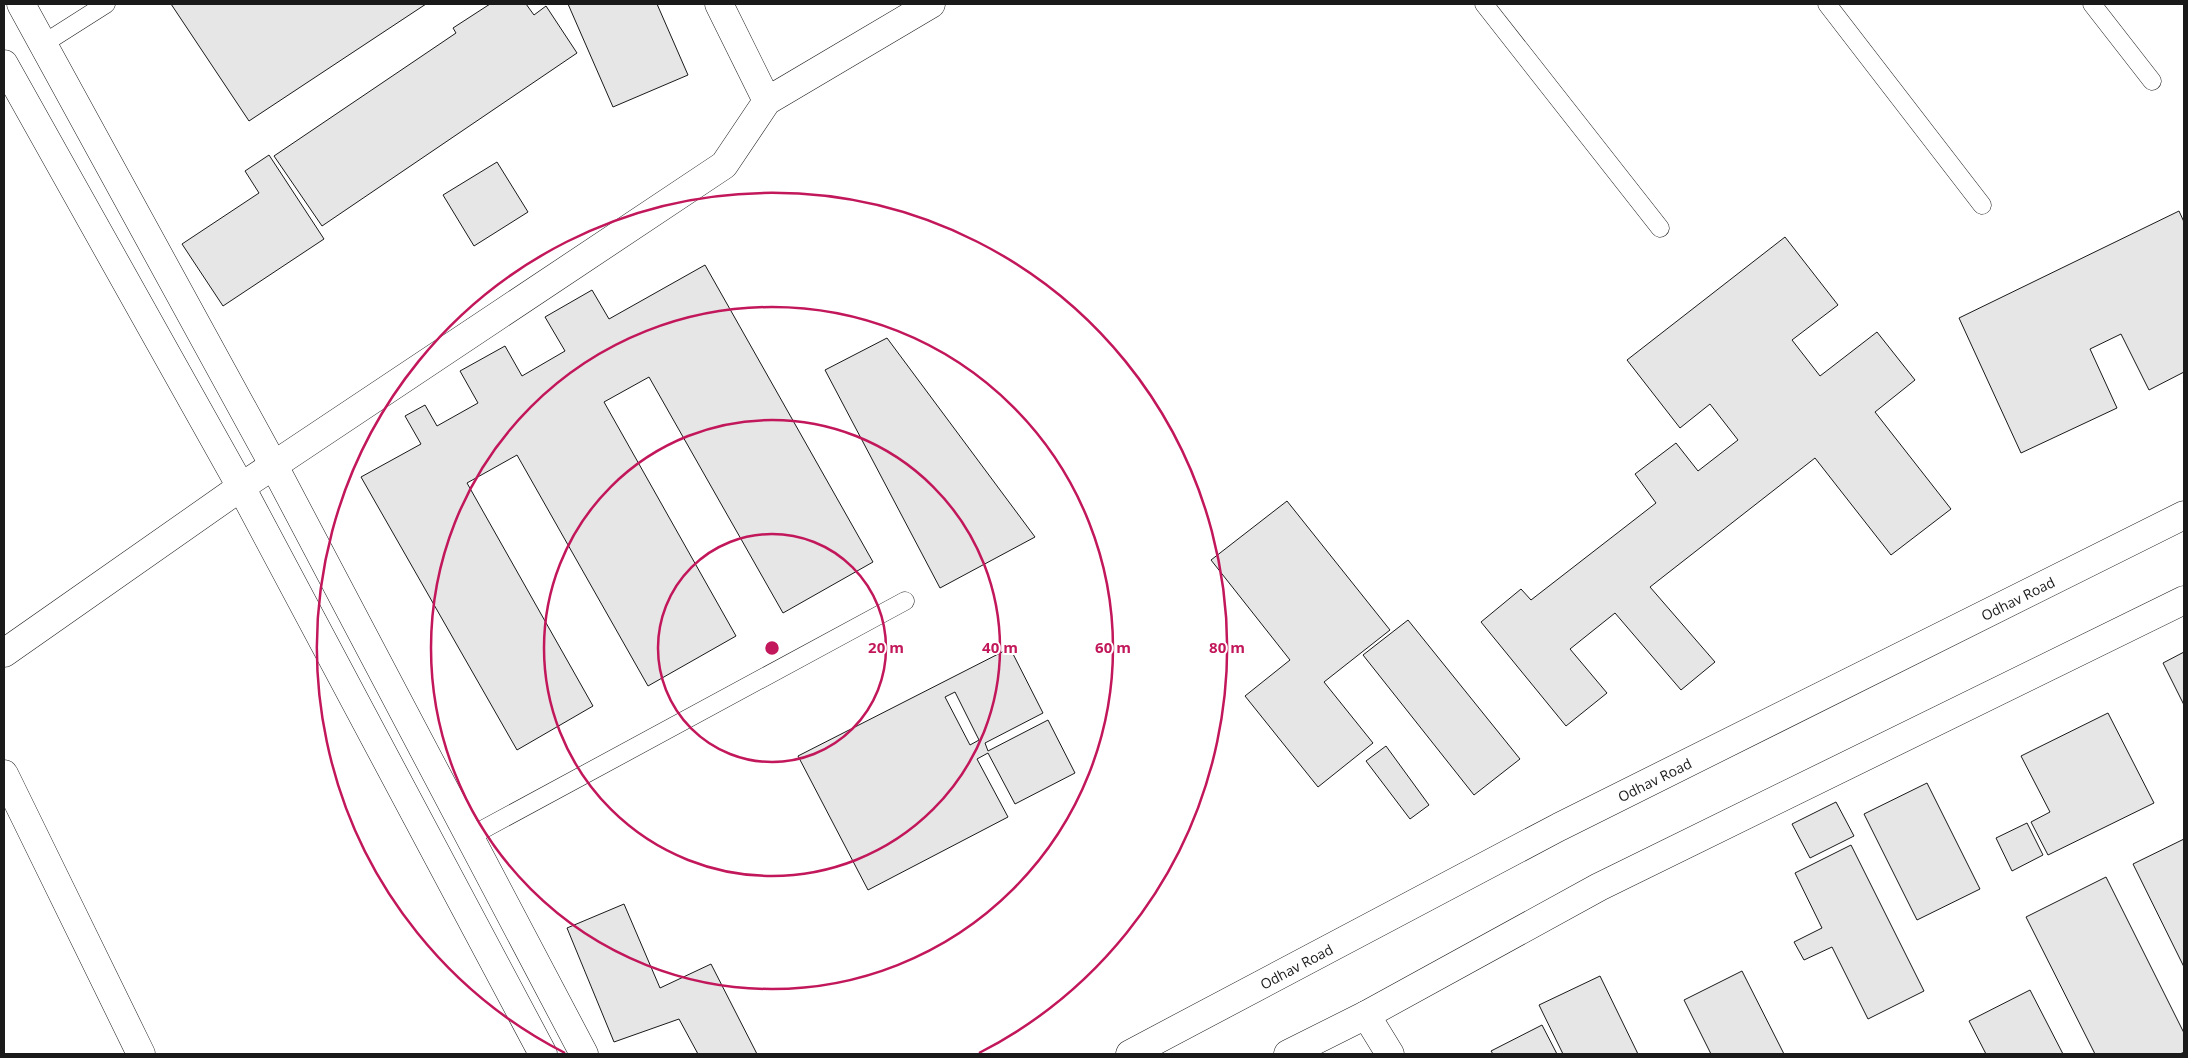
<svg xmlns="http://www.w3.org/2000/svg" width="2188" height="1058" font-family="'Open Sans',sans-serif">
	<rect width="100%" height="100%" fill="#fff"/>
	<path fill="#e6e6e6" stroke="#1a1a1a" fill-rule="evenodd" d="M171,4H426L249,121Z
		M490,4H526L534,15L546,6L577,53L322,226L274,156L456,33L453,28Z
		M568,4H657L688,75L613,107Z
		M269,155L324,239L223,306L182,244L259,193L245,171Z
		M497,162L528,212L474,246L443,195Z
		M2179,211L2184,222V372L2149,390L2121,334L2090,349L2117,408L2021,453L1959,318Z
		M1785,237L1838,305L1792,340L1820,376L1877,332L1915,380L1875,412L1951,509L1891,555L1815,458L1650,587L1715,662L1681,690L1615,613L1570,649L1607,693L1566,726L1481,622L1521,589L1531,600L1656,503L1635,474L1676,443L1698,471L1738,440L1710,404L1680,428L1627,360Z
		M705,265L873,562L783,613L649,377L604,402L736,636L648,686L517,455L467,483L593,706L517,750L361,477L421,444L405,416L425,405L437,426L478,403L460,371L505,346L522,376L565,351L545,317L592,290L609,319Z
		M887,338L1035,537L940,588L825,370Z
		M1287,501L1390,630L1324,682L1373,743L1318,787L1245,696L1290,660L1211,560Z
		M1408,620L1520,759L1474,795L1363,655Z
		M1010,648L1043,713L985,743L988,751L1048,720L1075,773L1015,804L988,753L977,759L1008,817L868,890L798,756ZM955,692L979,740L970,745L945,697Z
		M2184,652V705L2163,663Z
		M2108,713L2154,803L2048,855L2031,822L2050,812L2021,756Z
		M1386,746L1429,805L1410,819L1366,761Z
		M1927,783L1980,889L1917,920L1864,814Z
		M1836,802L1854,836L1810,858L1792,824Z
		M2027,823L2043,855L2012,871L1996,838Z
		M2184,839V967L2133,864Z
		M1851,845L1924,991L1868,1019L1832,947L1804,960L1794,942L1822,928L1795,873Z
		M2106,877L2184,1033V1052L2180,1054H2095L2026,917Z
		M624,904L660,988L711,964L757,1054H698L679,1019L614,1042L567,928Z
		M1742,971L1784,1054H1711L1684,1000Z
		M1600,976L1638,1054H1563L1539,1005Z
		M2030,990L2063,1054H1986L1969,1021Z
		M1542,1025L1557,1054H1493L1491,1051Z"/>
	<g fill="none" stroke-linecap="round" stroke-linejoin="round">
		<defs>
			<path id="lane" d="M1484,4L1660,228
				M1827,4L1982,205
				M2092,4L2152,81
				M43,44L106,4
				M469,837L905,601"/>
			<path id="street" d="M719,4L767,101
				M4,653L241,487L724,165L767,101L931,4
				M4,774L141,1054
				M1366,1015L1390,1054"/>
			<path id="secondary" d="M21,4L274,466L584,1054
				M4,64L241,487L543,1054"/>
			<g id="primary">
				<path id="s1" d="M1130,1054L1559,827L2184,515"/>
				<path d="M1288,1054L1366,1015L1599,887L2184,600"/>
			</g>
		</defs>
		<use href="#lane" stroke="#1a1a1a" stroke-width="19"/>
		<use href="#street" stroke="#1a1a1a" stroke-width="29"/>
		<use href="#secondary" stroke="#1a1a1a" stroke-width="29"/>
		<use href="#primary" stroke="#1a1a1a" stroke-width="29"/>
		<use href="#lane" stroke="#fff" stroke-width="18"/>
		<use href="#street" stroke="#fff" stroke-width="28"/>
		<use href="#secondary" stroke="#fff" stroke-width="28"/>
		<use href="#primary" stroke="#fff" stroke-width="28"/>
	</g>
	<g fill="none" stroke="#c2185b" stroke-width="2.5">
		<circle cx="772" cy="648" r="114"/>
		<circle cx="772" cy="648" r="228"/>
		<circle cx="772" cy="648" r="341"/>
		<path d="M565 1053A455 455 0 1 1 979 1053"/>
	</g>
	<g text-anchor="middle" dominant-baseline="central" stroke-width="4" stroke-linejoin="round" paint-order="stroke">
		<g font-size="14" fill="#1a1a1a" stroke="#fff">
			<text stroke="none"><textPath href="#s1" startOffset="998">Odhav Road</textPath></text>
			<text stroke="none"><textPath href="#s1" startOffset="592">Odhav Road</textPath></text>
			<text stroke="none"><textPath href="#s1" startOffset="188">Odhav Road</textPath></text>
		</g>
	</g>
	<circle cx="772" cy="648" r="8" fill="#c2185b" stroke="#fff" stroke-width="2.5"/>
	<g font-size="15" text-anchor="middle" font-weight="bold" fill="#c2185b" stroke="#fff" stroke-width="4" stroke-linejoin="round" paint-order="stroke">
		<text x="886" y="653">20 m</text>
		<text x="1000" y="653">40 m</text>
		<text x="1113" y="653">60 m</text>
		<text x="1227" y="653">80 m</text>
	</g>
	<rect width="2188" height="1058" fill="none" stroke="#1a1a1a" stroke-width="10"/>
</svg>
